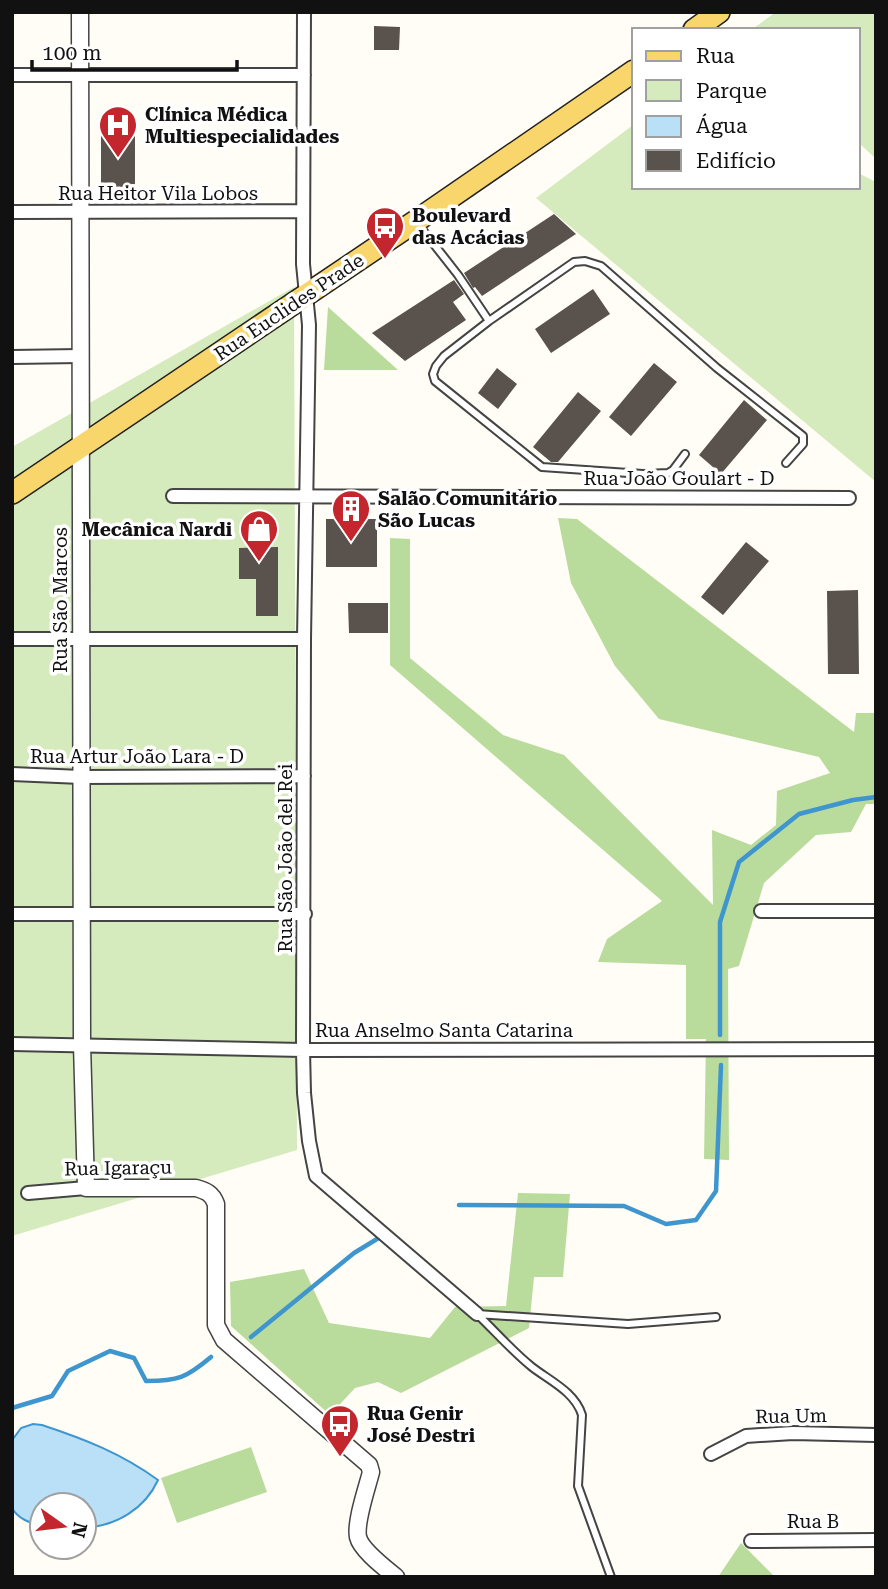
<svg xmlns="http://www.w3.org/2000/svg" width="888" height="1589" font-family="'Roboto Serif',serif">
	<rect width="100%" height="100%" fill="#fffdf5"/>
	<path fill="#d5ebbd" d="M776,12H876V159L858,142V30H751Z
		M633,125L634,187H858V173L876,182V482L536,198Z
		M294,287L297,1150L12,1236V447Z"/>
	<path fill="#b9dc9c" d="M328,307L398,370H324Z
		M558,518L577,519L854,732L856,713H876V804H866L851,832L816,835L764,883L739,966L728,969L729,1160L704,1159L706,1039H686V965L598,962L607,939L662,901L390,665V538L410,539V658L503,735L564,755L713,905L712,830L751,845L776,825L777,791L830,773L819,757L659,719L615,666L571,583Z
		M518,1193L570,1194L563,1277H534L529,1328L401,1393L378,1382L355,1388L330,1415L231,1326L230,1282L304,1269L329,1323L430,1338L455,1307L506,1306Z
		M251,1447L267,1492L177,1523L161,1478Z
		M741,1543L775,1577H718Z"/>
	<path fill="#b9e0f7" stroke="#3f96cf" stroke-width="2" d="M33,1424L42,1425C84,1439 121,1453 158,1480C145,1509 116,1526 84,1528V1505H42V1526C30,1523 18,1519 12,1508L13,1439L21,1428Z"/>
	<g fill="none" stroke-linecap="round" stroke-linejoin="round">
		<path stroke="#3f96cf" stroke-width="4.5" d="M720,1035V922L739,862L799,814L853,800L876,797
			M459,1205L624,1206L666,1224L696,1220L716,1191L721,1065
			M251,1337L354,1253L377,1239
			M12,1408L52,1396L68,1371L110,1351L134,1358L146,1381C178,1381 186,1378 211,1357"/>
	</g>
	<path fill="#5a524d" d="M374,26L400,27L399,50H374Z
		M101,125H135V193H101Z
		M554,214L576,234L482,296L475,287L473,288L464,273Z
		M454,280L464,294L453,302L466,320L405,361L372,333Z
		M593,289L610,314L551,353L535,329Z
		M654,363L677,382L631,436L609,417Z
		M497,368L517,384L498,409L478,393Z
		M578,392L601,411L558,462H551L533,447Z
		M744,400L767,420L721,474L699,455Z
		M326,519H377V567H326Z
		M746,542L769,561L723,615L701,597Z
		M278,547V616H256V579H239V548Z
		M858,590L859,674H828L827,591Z
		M348,603H388V633H349Z"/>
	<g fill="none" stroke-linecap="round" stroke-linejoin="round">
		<defs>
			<path id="service" d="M418,224L458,275L489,321
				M685,454L673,470L668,473L643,474L542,467L435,381L433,374L436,366L444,356L489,321L574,262L585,261L601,266L717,368L803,436V444L786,463
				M477,1314C495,1331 512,1351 532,1367C550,1381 575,1392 582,1415L578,1486L611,1577
				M477,1314L628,1324L716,1317"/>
			<path id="minor" d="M304,12L303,264L309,325L304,639L303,1050L304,1093L309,1141L316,1176L477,1314
				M12,75H304
				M12,212L303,211
				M12,357L80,356
				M173,496L849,498
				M12,639H304
				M12,774L81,777L304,776
				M761,911H876
				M12,914H305
				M12,1044L303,1050L876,1049
				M28,1193L86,1188
				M711,1454L746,1436L793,1433L876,1435
				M751,1541L876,1540"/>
			<path id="tertiary" d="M80,12L82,1044L86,1188H196C206,1191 212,1193 216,1204V1325L224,1340L369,1465L371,1472C367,1488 355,1522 358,1537C361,1550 385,1568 396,1577"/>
			<path id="primary" d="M694,30L719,12
				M12,493L416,221L634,71"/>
		</defs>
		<use href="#service" stroke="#444" stroke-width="10"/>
		<use href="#minor" stroke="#444" stroke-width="16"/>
		<use href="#tertiary" stroke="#444" stroke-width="19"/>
		<use href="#primary" stroke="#222" stroke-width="24"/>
		<use href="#service" stroke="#fff" stroke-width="6"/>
		<use href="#minor" stroke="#fff" stroke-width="12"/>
		<use href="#tertiary" stroke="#fff" stroke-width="16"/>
		<use href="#primary" stroke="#f9d66b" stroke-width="21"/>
	</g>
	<defs>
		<symbol id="hospital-pin" viewBox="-11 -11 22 30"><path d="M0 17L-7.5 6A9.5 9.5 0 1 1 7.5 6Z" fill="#c4262e" stroke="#fff"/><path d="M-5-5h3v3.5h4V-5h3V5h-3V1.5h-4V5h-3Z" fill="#fff"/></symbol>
		<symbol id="bus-pin" viewBox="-11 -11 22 30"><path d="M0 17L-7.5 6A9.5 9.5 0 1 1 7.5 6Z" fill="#c4262e" stroke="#fff"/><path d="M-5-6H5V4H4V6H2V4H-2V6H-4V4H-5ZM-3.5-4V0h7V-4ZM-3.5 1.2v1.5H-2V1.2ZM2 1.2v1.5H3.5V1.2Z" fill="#fff"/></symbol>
		<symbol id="building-pin" viewBox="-11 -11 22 30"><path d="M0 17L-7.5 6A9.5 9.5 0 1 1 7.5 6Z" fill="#c4262e" stroke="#fff"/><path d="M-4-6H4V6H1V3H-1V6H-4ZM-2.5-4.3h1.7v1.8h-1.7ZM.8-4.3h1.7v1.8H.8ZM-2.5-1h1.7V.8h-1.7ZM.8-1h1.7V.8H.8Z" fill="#fff"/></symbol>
		<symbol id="shop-pin" viewBox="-11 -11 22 30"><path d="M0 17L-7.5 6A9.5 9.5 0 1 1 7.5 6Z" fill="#c4262e" stroke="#fff"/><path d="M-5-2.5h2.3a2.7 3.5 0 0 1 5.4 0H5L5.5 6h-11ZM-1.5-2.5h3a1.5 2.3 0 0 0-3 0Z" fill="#fff"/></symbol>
	</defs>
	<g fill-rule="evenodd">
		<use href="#hospital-pin" x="96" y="103" width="44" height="60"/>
		<use href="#bus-pin" x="363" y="204" width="44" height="60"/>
		<use href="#building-pin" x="329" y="487" width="44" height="60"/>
		<use href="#shop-pin" x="237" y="507" width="44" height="60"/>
		<use href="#bus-pin" x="318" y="1402" width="44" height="60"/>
	</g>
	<g text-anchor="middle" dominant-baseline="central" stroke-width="7" stroke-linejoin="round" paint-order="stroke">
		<g font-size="19" font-weight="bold" fill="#111" stroke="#fff" text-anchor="start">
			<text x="145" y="114">Clínica Médica<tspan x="145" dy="22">Multiespecialidades</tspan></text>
			<text x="412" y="215">Boulevard<tspan x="412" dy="22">das Acácias</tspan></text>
			<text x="378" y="498">Salão Comunitário<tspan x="378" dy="22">São Lucas</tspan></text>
			<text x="232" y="529" text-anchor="end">Mecânica Nardi</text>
			<text x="367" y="1413">Rua Genir<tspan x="367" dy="22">José Destri</tspan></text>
		</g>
		<g font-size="19" fill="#111" stroke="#fff">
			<text x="158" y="193">Rua Heitor Vila Lobos</text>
			<text transform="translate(289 307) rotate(-34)">Rua Euclides Prade</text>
			<text x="679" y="478">Rua João Goulart - D</text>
			<text transform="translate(60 600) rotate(-90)">Rua São Marcos</text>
			<text x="137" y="756">Rua Artur João Lara - D</text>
			<text transform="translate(285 858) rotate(-90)">Rua São João del Rei</text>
			<text x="444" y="1030">Rua Anselmo Santa Catarina</text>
			<text transform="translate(118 1168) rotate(-1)">Rua Igaraçu</text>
			<text transform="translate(791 1416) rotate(-1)">Rua Um</text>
			<text x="813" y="1521">Rua B</text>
		</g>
	</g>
	<rect width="888" height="1589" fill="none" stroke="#111111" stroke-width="28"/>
	<rect x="632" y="28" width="228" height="161" fill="#ffffff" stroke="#a0a0a0" stroke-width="2"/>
	<rect x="646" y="51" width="35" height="10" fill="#f9d66b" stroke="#a0a0a0" stroke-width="2"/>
	<text x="696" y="63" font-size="21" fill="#111111">Rua</text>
	<rect x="646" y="80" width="35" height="21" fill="#d5ebbd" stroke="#a0a0a0" stroke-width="2"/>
	<text x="696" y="98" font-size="21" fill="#111111">Parque</text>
	<rect x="646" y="116" width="35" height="21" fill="#b9e0f7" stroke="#a0a0a0" stroke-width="2"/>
	<text x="696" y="133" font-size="21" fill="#111111">Água</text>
	<rect x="646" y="150" width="35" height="21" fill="#5a524d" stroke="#a0a0a0" stroke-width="2"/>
	<text x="696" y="168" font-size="21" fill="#111111">Edifício</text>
	<g transform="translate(63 1526) rotate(104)"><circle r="33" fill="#ffffff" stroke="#a0a0a0" stroke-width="2"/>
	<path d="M0-5L12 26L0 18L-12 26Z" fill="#c4262e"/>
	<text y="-10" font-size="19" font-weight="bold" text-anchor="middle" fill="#111111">N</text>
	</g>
	<path d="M32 60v10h205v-10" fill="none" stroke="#111111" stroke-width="3.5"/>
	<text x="42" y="60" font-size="21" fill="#111111" stroke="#ffffff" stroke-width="5" paint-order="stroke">100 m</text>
</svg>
